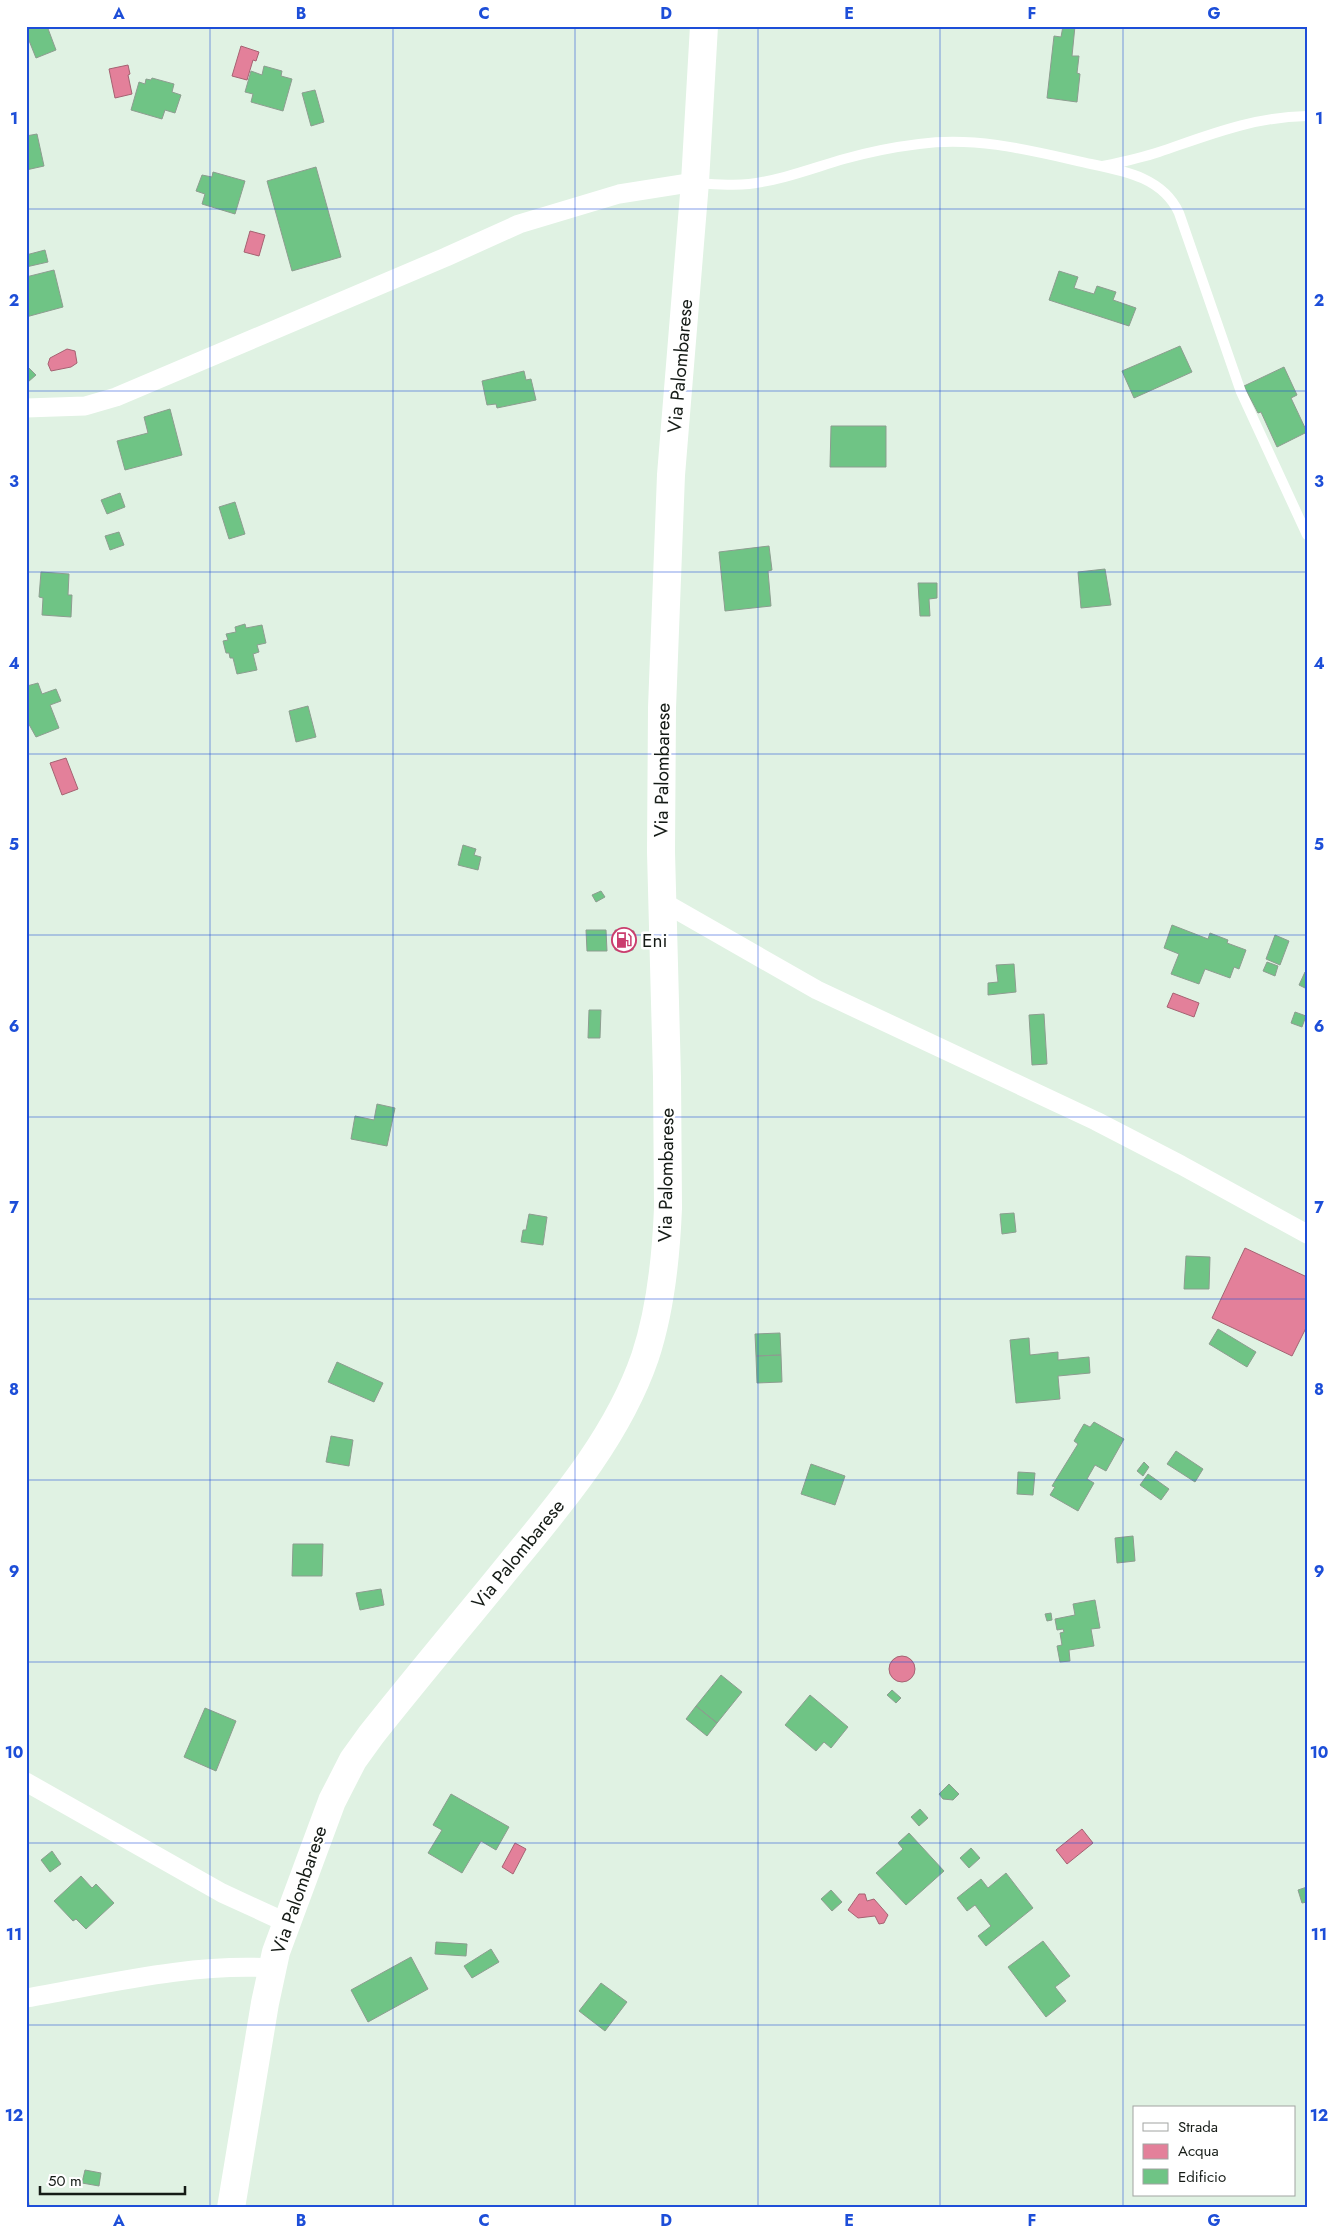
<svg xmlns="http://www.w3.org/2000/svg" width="1333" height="2234" font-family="Jost,sans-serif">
	<rect width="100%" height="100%" fill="#e0f2e3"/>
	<path fill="#e3809a" stroke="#a56272" d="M241,46L259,52L256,61L253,60L247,80L232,76Z
		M128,65L130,74L128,75L132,94L115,98L109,69Z
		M250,231L265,235L259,256L244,252Z
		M67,349L75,351L77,363L71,367L51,371L48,364L50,358Z
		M66,758L78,789L62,795L50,763Z
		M1173,993L1199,1003L1194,1017L1167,1007Z
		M1245,1248L1307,1277V1326L1292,1356L1212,1318Z
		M889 1669a13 13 0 1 1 26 0a13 13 0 1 1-26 0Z
		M1082,1829L1093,1843L1067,1864L1056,1850Z
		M515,1843L526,1849L513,1874L502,1867Z
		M859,1894H865L867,1901L874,1899L888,1915L884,1923L879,1924L875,1916L858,1918L848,1910Z"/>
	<path fill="#6fc485" stroke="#8d9d90" d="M26,26H47L56,50L36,58L26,33Z
		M1063,26H1075L1072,56H1079L1077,73L1080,74L1077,102L1047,98L1054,36L1061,37Z
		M264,66L282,71L281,76L292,79L283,111L251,102L253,94L245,92L251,71L262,75Z
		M152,78L174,84L172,92L181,95L175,113L165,110L162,119L131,110L139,82L145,84L146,79L151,80Z
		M315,90L324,122L311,126L302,93Z
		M37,134L44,166L26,170V136Z
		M316,167L341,257L292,271L267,181Z
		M213,172L245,181L235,214L202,204L205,194L196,191L202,175L212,177Z
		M45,250L48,262L26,267V255Z
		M54,270L63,307L26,317V277Z
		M1059,271L1078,277L1074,288L1094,294L1097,286L1116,292L1113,300L1136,308L1129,326L1049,300Z
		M1180,346L1192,372L1134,398L1122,371Z
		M27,366L36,375L28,382L26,380Z
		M1284,367L1297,395L1291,398L1307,432L1277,447L1261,412L1258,413L1244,386Z
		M524,371L526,380L531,379L536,400L497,408L496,404L487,405L482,381Z
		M170,409L182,455L125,470L117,441L148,433L144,417Z
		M831,426H886V467H830Z
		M120,493L125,507L107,514L101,500Z
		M235,502L245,534L229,539L219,507Z
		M119,532L124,545L110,550L105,536Z
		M769,546L772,570L768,571L771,606L725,611L719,552Z
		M1105,569L1111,605L1081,608L1078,572Z
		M41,572L69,574L68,595H72L71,617L42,615L43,598L39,597Z
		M918,583H937V598L929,599L930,616H920Z
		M245,624L246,628L262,625L266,643L257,645L259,652L253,654L257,670L237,674L233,658H230L229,653H226L223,641L228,640L226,634L236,632L235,627Z
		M38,683L42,694L56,689L61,701L50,705L59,728L36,737L26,719V690H28L27,686Z
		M308,706L316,737L296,742L289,711Z
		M463,845L476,849L474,855L481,857L478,870L458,865Z
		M601,891L605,897L596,902L592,895Z
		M1172,925L1208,939L1210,933L1228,940L1227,943L1246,950L1239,969L1234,967L1230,978L1205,969L1199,984L1171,974L1179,954L1164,948Z
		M586,930H606L607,951H587Z
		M615,930L634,931L633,950H615Z
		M1275,935L1289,941L1280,965L1266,959Z
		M1267,962L1278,966L1275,976L1263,971Z
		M1014,964L1016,992L988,995V983L998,982L996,965Z
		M1305,972L1307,973V989L1299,985Z
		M589,1010H601L600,1038H588Z
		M1295,1012L1306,1016L1302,1027L1291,1023Z
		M1044,1014L1047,1064L1032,1065L1029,1015Z
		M377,1104L395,1108L387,1146L351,1139L355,1116L374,1120Z
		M1014,1213L1016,1232L1002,1234L1000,1214Z
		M529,1214L547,1217L543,1245L521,1242L523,1230H526Z
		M1186,1256L1210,1257L1209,1289H1184Z
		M1218,1329L1256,1352L1247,1367L1209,1344Z
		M780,1333L781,1355L756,1356L755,1334Z
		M1029,1338L1030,1355L1058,1352V1360L1089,1357L1090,1373L1058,1376L1060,1399L1016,1403L1010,1340Z
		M781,1355L782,1382L757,1383L756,1356Z
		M337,1362L383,1383L374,1402L328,1382Z
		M1094,1422L1124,1439L1106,1471L1095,1465L1087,1479L1094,1483L1078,1511L1050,1495L1055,1487L1052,1486L1078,1444L1074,1441L1084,1424L1090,1427Z
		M331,1436L353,1440L349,1466L326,1462Z
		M1176,1451L1203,1469L1195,1482L1167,1464Z
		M1144,1462L1149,1467L1143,1476L1137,1471Z
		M811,1464L845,1476L835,1505L801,1494Z
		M1018,1472L1035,1473L1033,1495L1017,1494Z
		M1148,1474L1169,1489L1161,1500L1140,1485Z
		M1133,1536L1135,1561L1117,1563L1115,1538Z
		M293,1544H323L322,1576H292Z
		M381,1589L384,1605L360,1610L356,1593Z
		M1095,1600L1100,1628L1091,1629L1094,1646L1069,1650L1070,1661L1060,1662L1057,1646L1062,1645L1060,1633L1064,1632L1063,1629L1057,1630L1055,1619L1075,1615L1073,1604Z
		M1051,1613L1052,1620L1047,1621L1045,1614Z
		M721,1675L742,1692L717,1723L696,1706Z
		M892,1690L901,1698L896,1703L887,1695Z
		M810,1695L848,1727L831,1748L824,1742L816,1751L785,1725Z
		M696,1706L717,1723L707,1736L686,1719Z
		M205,1708L236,1721L216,1771L184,1757Z
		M949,1784L959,1794L953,1800L943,1799L939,1794Z
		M451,1794L509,1827L496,1850L481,1841L462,1873L428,1853L442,1830L433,1825Z
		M920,1809L928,1818L919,1826L911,1817Z
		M909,1833L944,1871L906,1905L876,1873L903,1849L898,1843Z
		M971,1848L980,1858L969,1868L960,1858Z
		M52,1851L61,1864L50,1872L41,1860Z
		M1006,1873L1033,1908L986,1946L978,1936L991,1926L975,1905L967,1911L957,1898L981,1879L988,1888Z
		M81,1876L92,1888L96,1884L114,1903L86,1929L76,1919L73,1921L54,1901Z
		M1307,1887V1902L1302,1903L1298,1890Z
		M831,1890L842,1902L832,1911L821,1899Z
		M1043,1941L1070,1976L1055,1987L1066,2001L1046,2017L1008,1967Z
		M436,1942L467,1944L466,1956L435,1954Z
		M491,1949L499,1962L472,1978L464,1966Z
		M411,1957L428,1989L368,2022L351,1990Z
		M601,1983L627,2002L605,2031L579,2011Z
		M85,2170L101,2173L99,2186L82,2183Z
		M26,2186L29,2205H26Z"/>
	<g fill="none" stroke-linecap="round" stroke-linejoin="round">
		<path stroke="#fff" stroke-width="10" d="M1103,166C1122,162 1141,158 1159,152C1209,135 1252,117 1307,116
			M696,183C714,184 731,186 749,184C782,180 813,168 844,159C869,152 894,147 919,144C978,136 1033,151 1091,164C1125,171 1163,178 1179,213L1241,392L1307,535"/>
		<path stroke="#fff" stroke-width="19" d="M26,408L85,406L116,397L446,257L519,224L619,194L695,182
			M663,902L817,990L1096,1121L1181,1165L1307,1234
			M26,1782L222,1893L285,1922
			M26,1998C107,1984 190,1963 272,1968"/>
		<path stroke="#fff" stroke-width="28" d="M231,2208L265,2003L276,1952L332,1801L353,1760L371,1735C417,1677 465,1620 512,1562C564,1499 618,1435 645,1357C661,1309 666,1258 668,1208L667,1077L661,852L662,708L671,475L695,182L704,26"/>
	</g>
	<path fill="none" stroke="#1d4ed8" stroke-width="1" stroke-opacity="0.55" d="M210,26V2208M393,26V2208M575,26V2208M758,26V2208M940,26V2208M1123,26V2208M26,209H1307M26,391H1307M26,572H1307M26,754H1307M26,935H1307M26,1117H1307M26,1299H1307M26,1480H1307M26,1662H1307M26,1843H1307M26,2025H1307"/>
	<defs>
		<symbol id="fuel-ring" viewBox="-11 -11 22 22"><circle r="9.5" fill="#fff" stroke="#ca3d6e" stroke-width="1.5"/><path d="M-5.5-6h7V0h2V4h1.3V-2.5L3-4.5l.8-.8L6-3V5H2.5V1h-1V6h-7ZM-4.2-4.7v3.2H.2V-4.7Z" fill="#ca3d6e"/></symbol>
	</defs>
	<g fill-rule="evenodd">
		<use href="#fuel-ring" x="610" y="926" width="28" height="28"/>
	</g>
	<g text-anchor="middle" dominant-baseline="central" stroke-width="5" stroke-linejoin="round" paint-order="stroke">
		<g font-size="19" fill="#151b16" stroke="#fff">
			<text transform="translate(680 366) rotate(-85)">Via Palombarese</text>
			<text transform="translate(662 770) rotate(-89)">Via Palombarese</text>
			<text transform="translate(666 1175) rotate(-89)">Via Palombarese</text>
			<text transform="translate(518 1554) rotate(-51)">Via Palombarese</text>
			<text transform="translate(299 1890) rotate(-71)">Via Palombarese</text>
		</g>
		<g font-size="19" fill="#151b16" stroke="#fff" text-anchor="start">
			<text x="642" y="940">Eni</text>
		</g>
	</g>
	<rect width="1333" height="2234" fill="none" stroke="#ffffff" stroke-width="55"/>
	<rect x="1133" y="2106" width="162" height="90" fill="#ffffff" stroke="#a1a4a2"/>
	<rect x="1143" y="2123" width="25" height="8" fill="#ffffff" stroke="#a1a4a2"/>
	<text x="1178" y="2132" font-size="15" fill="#151b16">Strada</text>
	<rect x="1143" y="2144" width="25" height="15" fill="#e3809a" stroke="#a1a4a2"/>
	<text x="1178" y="2156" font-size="15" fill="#151b16">Acqua</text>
	<rect x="1143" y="2169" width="25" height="15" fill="#6fc485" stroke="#a1a4a2"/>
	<text x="1178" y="2182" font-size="15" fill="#151b16">Edificio</text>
	<path d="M40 2186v8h145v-8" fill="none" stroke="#151b16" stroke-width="2.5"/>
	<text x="48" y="2186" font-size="15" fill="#151b16" stroke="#ffffff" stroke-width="4" paint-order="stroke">50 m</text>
	<rect x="28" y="28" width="1278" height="2178" fill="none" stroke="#1d4ed8" stroke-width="2"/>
	<g font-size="16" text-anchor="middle" font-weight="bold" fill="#1d4ed8">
		<text x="119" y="19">A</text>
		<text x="301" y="19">B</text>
		<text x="484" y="19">C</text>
		<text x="666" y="19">D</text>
		<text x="849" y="19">E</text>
		<text x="1032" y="19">F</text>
		<text x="1214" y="19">G</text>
		<text x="14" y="124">1</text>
		<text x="1319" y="124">1</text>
		<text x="14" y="306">2</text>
		<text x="1319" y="306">2</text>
		<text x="14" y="487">3</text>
		<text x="1319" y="487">3</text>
		<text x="14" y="669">4</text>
		<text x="1319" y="669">4</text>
		<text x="14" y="850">5</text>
		<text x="1319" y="850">5</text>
		<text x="14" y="1032">6</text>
		<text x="1319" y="1032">6</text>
		<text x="14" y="1213">7</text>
		<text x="1319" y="1213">7</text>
		<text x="14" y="1395">8</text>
		<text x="1319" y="1395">8</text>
		<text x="14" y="1577">9</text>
		<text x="1319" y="1577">9</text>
		<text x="14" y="1758">10</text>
		<text x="1319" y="1758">10</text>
		<text x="14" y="1940">11</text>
		<text x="1319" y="1940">11</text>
		<text x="14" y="2121">12</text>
		<text x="1319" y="2121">12</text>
		<text x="119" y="2226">A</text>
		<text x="301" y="2226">B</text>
		<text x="484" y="2226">C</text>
		<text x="666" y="2226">D</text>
		<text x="849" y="2226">E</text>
		<text x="1032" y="2226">F</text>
		<text x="1214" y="2226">G</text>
	</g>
</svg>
